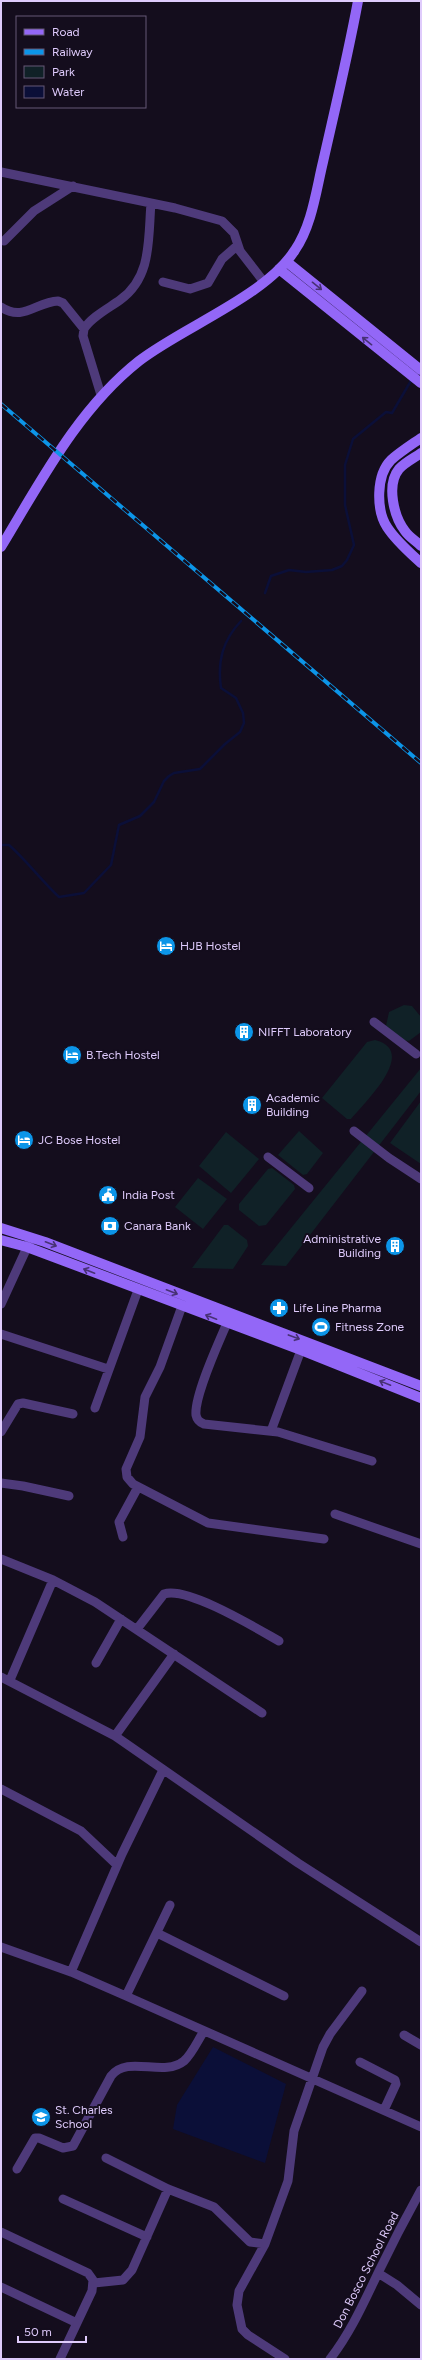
<svg xmlns="http://www.w3.org/2000/svg" width="422" height="2360" font-family="Figtree,sans-serif">
	<rect width="100%" height="100%" fill="#140d1d"/>
	<path fill="#102127" d="M404,1005L412,1006L421,1017V1032L409,1041L402,1040L386,1026L389,1012Z
		M375,1040C419,1051 365,1102 351,1119H347L322,1098L367,1042Z
		M421,1068V1091L286,1266L261,1265Z
		M421,1101V1164L390,1143Z
		M299,1131L323,1153L307,1174L303,1175L278,1155Z
		M226,1132L259,1159L231,1193L199,1166Z
		M272,1168L294,1185L295,1189L266,1225L259,1226L239,1210V1204L268,1169Z
		M198,1178L227,1199L203,1229L175,1207Z
		M224,1225H228L247,1240L248,1246L233,1269L192,1268Z"/>
	<path fill="#0b0f38" d="M213,2047L286,2084L265,2163L173,2129L177,2105Z"/>
	<g fill="none" stroke-linecap="round" stroke-linejoin="round">
		<path stroke="#0b0f38" stroke-width="2.5" d="M265,593L271,576L289,570L306,572L332,570L342,566L347,560L354,545L345,505V465L353,439L386,412L392,413L412,379
			M1,845H9C27,861 41,880 59,897L84,893L111,865L119,825L140,816L154,802L164,781L169,776L174,773L200,769L225,744L240,732L244,723L243,713L236,698L221,688C217,661 223,640 241,621"/>
		<path stroke="#4e3a7a" stroke-width="9" d="M1,172L175,208L222,221L234,233L240,251L264,282
			M4,241L34,211L73,186
			M163,282L190,289L208,283L222,259L238,245
			M1,307C23,322 36,302 58,301L63,303L84,329
			M101,395L83,336L84,329C91,317 109,308 120,300C152,277 148,240 151,203
			M374,1022L416,1054
			M354,1131L389,1158L421,1179
			M268,1157L309,1188
			M1,1304L30,1241
			M182,1306L160,1367L145,1397L140,1437L126,1469L127,1477L133,1484L208,1523L324,1539
			M227,1323C219,1342 194,1396 196,1415C197,1420 199,1422 204,1424L278,1432L372,1461
			M1,1334L108,1369
			M95,1408L138,1290
			M271,1431L301,1350
			M1,1432L18,1404L23,1403L73,1414
			M1,1483L23,1486L69,1496
			M335,1514L421,1544
			M123,1537L119,1522L138,1487
			M1,1559L53,1580L95,1602L262,1713
			M137,1629L164,1594C187,1586 256,1628 279,1641
			M96,1663L121,1619
			M1,1677L115,1736L298,1863L421,1942
			M10,1680L53,1580
			M115,1736L174,1654
			M1,1789L81,1831L117,1865
			M157,1933L284,1996
			M1,1947L71,1972L126,1996L421,2127
			M71,1972L122,1854L163,1770
			M126,1996L170,1905
			M404,2035L421,2045
			M360,2062L395,2080L396,2084L384,2110
			M106,2158L168,2189L214,2207L250,2242L265,2244
			M17,2169L35,2138H39L63,2148L73,2146L111,2076C128,2054 163,2078 184,2061C192,2054 198,2040 204,2031
			M63,2199L147,2237
			M1,2232L88,2273L93,2280L92,2291L60,2359
			M378,2273L397,2285L421,2305
			M94,2283L123,2280L132,2270L168,2189
			M1,2287L77,2323
			M285,2359L248,2335L242,2329L237,2305L239,2291L265,2244L288,2181L294,2131L323,2047L330,2034L362,1991
			M330,2359C351,2332 364,2302 379,2271C392,2244 406,2217 421,2190"/>
		<path stroke="#9367f7" stroke-width="10" d="M287,262L421,370
			M279,269L421,383
			M421,438C411,445 400,452 391,460C376,475 376,510 387,527C396,541 409,552 421,563
			M421,453C414,458 404,463 399,469C386,485 394,517 405,531C409,537 416,541 421,546
			M1,547C41,481 78,409 139,361C183,327 266,296 295,250C312,225 316,191 323,162C335,109 348,55 358,1
			M1,1228L45,1242L421,1386
			M1,1240L27,1247L301,1350L421,1398"/>
		<defs>
			<path id="rail" d="M1,404L421,763"/>
		</defs>
		<use href="#rail" stroke="#0c95e8" stroke-width="4"/>
		<use href="#rail" stroke="#140d1d" stroke-width="2.5" stroke-dasharray="8" stroke-linecap="butt"/>
	</g>
	<defs><path id="oneway-shaft" d="M-6 0H5M1.5-3L5.5 0L1.5 3" fill="none" stroke-width="1.6" stroke-linecap="round" stroke-linejoin="round"/></defs>
	<g stroke="#473174">
		<use href="#oneway-shaft" transform="translate(317 286) rotate(39)"/>
		<use href="#oneway-shaft" transform="translate(367 341) rotate(-141)"/>
		<use href="#oneway-shaft" transform="translate(51 1244) rotate(21)"/>
		<use href="#oneway-shaft" transform="translate(89 1271) rotate(-159)"/>
		<use href="#oneway-shaft" transform="translate(172 1292) rotate(21)"/>
		<use href="#oneway-shaft" transform="translate(211 1317) rotate(-159)"/>
		<use href="#oneway-shaft" transform="translate(294 1337) rotate(20)"/>
		<use href="#oneway-shaft" transform="translate(385 1383) rotate(-158)"/>
	</g>
	<defs>
		<symbol id="hotel-disc" viewBox="-11 -11 22 22"><circle r="9.5" fill="#0c95e8" stroke="#140d1d"/><path d="M-6-4.5h1.5V1H6V5H4.5V3h-9V5H-6ZM-4 0a1.8 1.8 0 1 1 3.6 0ZM.5 0V-2.5h3Q6-2.5 6 0Z" fill="#fff"/></symbol>
		<symbol id="building-disc" viewBox="-11 -11 22 22"><circle r="9.5" fill="#0c95e8" stroke="#140d1d"/><path d="M-4-6H4V6H1V3H-1V6H-4ZM-2.5-4.3h1.7v1.8h-1.7ZM.8-4.3h1.7v1.8H.8ZM-2.5-1h1.7V.8h-1.7ZM.8-1h1.7V.8H.8Z" fill="#fff"/></symbol>
		<symbol id="civic-disc" viewBox="-11 -11 22 22"><circle r="9.5" fill="#0c95e8" stroke="#140d1d"/><path d="M-.6-6.5H3V-4.5H.6V-3L4-1V1h2V6H-6V1h2V-1L-.6-3ZM-1.2 2.5V6h2.4V2.5Z" fill="#fff"/></symbol>
		<symbol id="bank-disc" viewBox="-11 -11 22 22"><circle r="9.5" fill="#0c95e8" stroke="#140d1d"/><path d="M-6-4H6V4H-6ZM0-2.3a2.3 2.3 0 1 0 0 4.6a2.3 2.3 0 1 0 0-4.6Z" fill="#fff"/></symbol>
		<symbol id="pharmacy-disc" viewBox="-11 -11 22 22"><circle r="9.5" fill="#0c95e8" stroke="#140d1d"/><path d="M-2-6h4v4h4v4h-4v4h-4v-4h-4v-4h4Z" fill="#fff"/></symbol>
		<symbol id="stadium-disc" viewBox="-11 -11 22 22"><circle r="9.5" fill="#0c95e8" stroke="#140d1d"/><path d="M0-5a6.5 5 0 1 0 0 10a6.5 5 0 1 0 0-10ZM-3.5-1.8h7v3.6h-7Z" fill="#fff"/></symbol>
		<symbol id="school-disc" viewBox="-11 -11 22 22"><circle r="9.5" fill="#0c95e8" stroke="#140d1d"/><path d="M0-5L7-2L0 1L-7-2ZM-4 1L0 2.5L4 1V4Q0 6-4 4Z" fill="#fff"/></symbol>
	</defs>
	<g fill-rule="evenodd">
		<use href="#hotel-disc" x="155" y="935" width="22" height="22"/>
		<use href="#building-disc" x="233" y="1021" width="22" height="22"/>
		<use href="#hotel-disc" x="61" y="1044" width="22" height="22"/>
		<use href="#building-disc" x="241" y="1094" width="22" height="22"/>
		<use href="#hotel-disc" x="13" y="1129" width="22" height="22"/>
		<use href="#civic-disc" x="97" y="1184" width="22" height="22"/>
		<use href="#bank-disc" x="99" y="1215" width="22" height="22"/>
		<use href="#building-disc" x="384" y="1235" width="22" height="22"/>
		<use href="#pharmacy-disc" x="268" y="1297" width="22" height="22"/>
		<use href="#stadium-disc" x="310" y="1316" width="22" height="22"/>
		<use href="#school-disc" x="30" y="2106" width="22" height="22"/>
	</g>
	<g text-anchor="middle" dominant-baseline="central" stroke-width="4" stroke-linejoin="round" paint-order="stroke">
		<g font-size="12" fill="#dfcbfc" stroke="#140d1d" text-anchor="start">
			<text x="180" y="946">HJB Hostel</text>
			<text x="258" y="1032">NIFFT Laboratory</text>
			<text x="86" y="1055">B.Tech Hostel</text>
			<text x="266" y="1098">Academic<tspan x="266" dy="14">Building</tspan></text>
			<text x="38" y="1140">JC Bose Hostel</text>
			<text x="122" y="1195">India Post</text>
			<text x="124" y="1226">Canara Bank</text>
			<text x="381" y="1239" text-anchor="end">Administrative<tspan x="381" dy="14">Building</tspan></text>
			<text x="293" y="1308">Life Line Pharma</text>
			<text x="335" y="1327">Fitness Zone</text>
			<text x="55" y="2110">St. Charles<tspan x="55" dy="14">School</tspan></text>
		</g>
		<g font-size="12" fill="#dfcbfc" stroke="#140d1d">
			<text transform="translate(366 2270) rotate(-63)">Don Bosco School Road</text>
		</g>
	</g>
	<rect width="422" height="2360" fill="none" stroke="#dfcbfc" stroke-width="4"/>
	<rect x="16" y="16" width="130" height="92" fill="#140d1d" stroke="#655976"/>
	<rect x="24" y="29" width="20" height="6" fill="#9367f7" stroke="#655976"/>
	<text x="52" y="36" font-size="12" fill="#dfcbfc">Road</text>
	<rect x="24" y="49" width="20" height="6" fill="#0c95e8" stroke="#655976"/>
	<text x="52" y="56" font-size="12" fill="#dfcbfc">Railway</text>
	<rect x="24" y="66" width="20" height="12" fill="#102127" stroke="#655976"/>
	<text x="52" y="76" font-size="12" fill="#dfcbfc">Park</text>
	<rect x="24" y="86" width="20" height="12" fill="#0b0f38" stroke="#655976"/>
	<text x="52" y="96" font-size="12" fill="#dfcbfc">Water</text>
	<path d="M18 2336v6h68v-6" fill="none" stroke="#dfcbfc" stroke-width="2"/>
	<text x="24" y="2336" font-size="12" fill="#dfcbfc" stroke="#140d1d" stroke-width="3" paint-order="stroke">50 m</text>
</svg>
